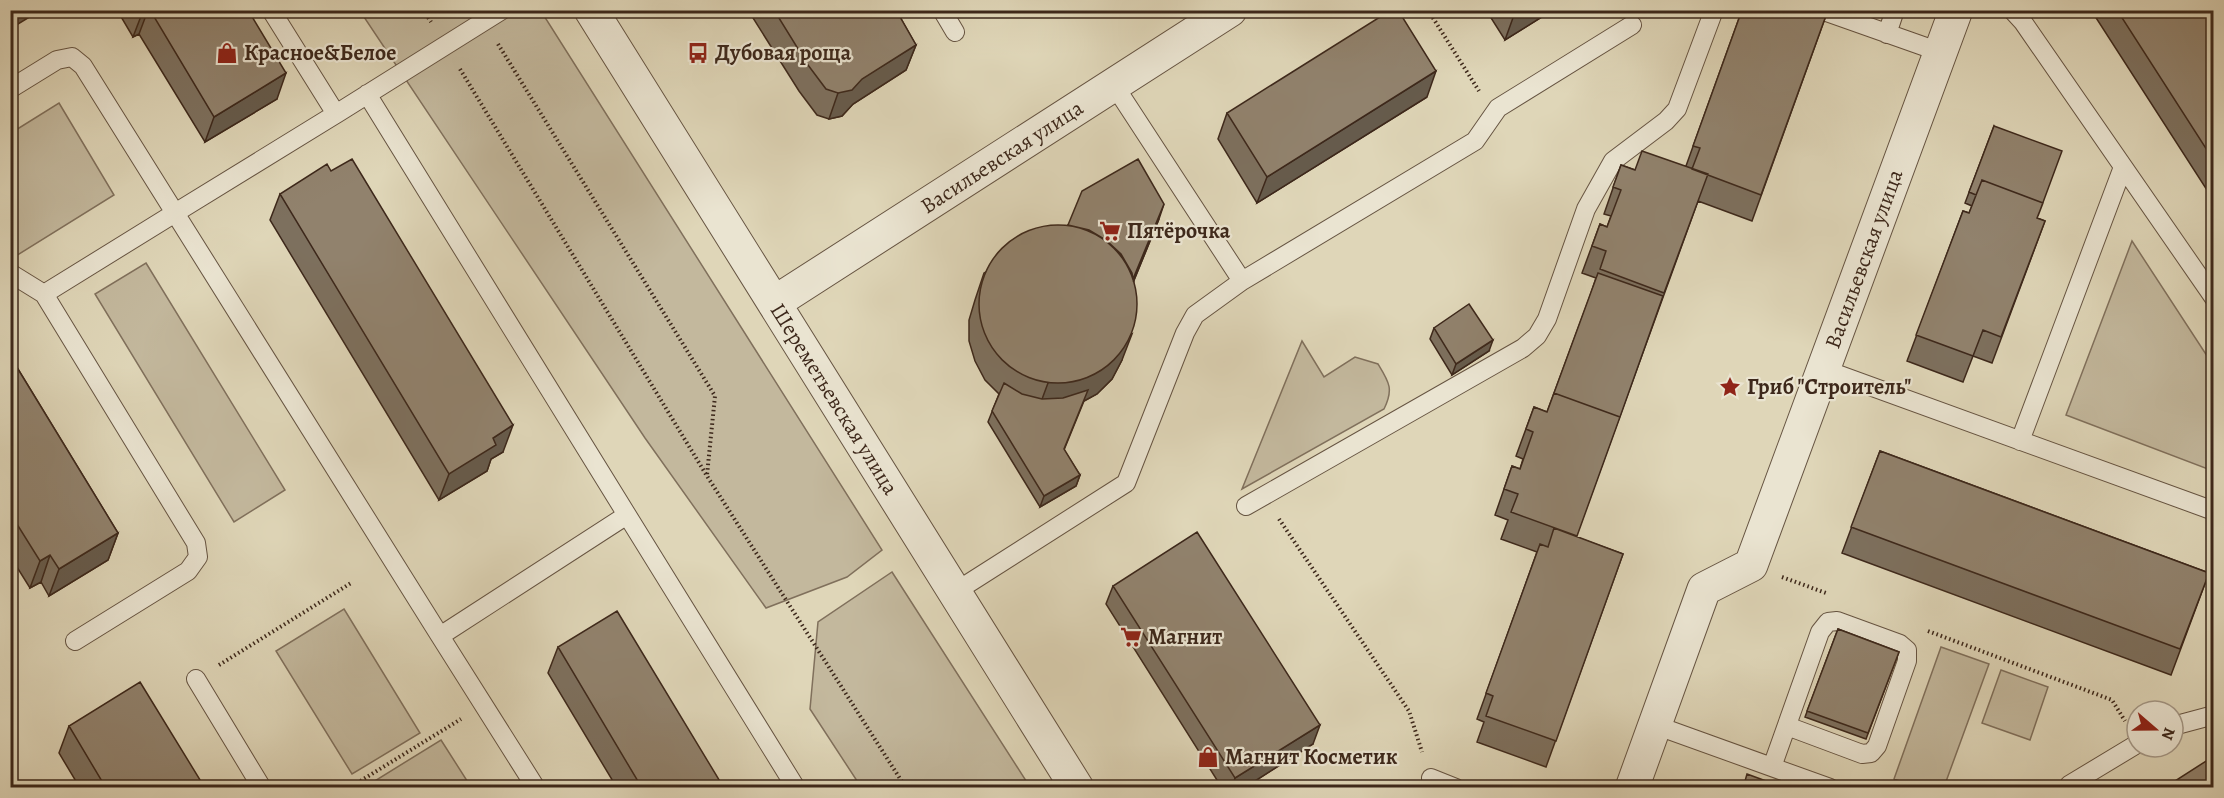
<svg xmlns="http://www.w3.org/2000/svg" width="2224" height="798" font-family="Alegreya,serif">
	<rect width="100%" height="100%" fill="#dfd6b8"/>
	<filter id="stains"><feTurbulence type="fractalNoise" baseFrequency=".00333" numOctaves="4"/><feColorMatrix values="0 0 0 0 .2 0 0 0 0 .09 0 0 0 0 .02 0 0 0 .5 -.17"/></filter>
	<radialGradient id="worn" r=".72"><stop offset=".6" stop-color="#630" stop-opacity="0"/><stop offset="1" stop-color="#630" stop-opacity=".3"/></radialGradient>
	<path fill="#c3b89d" stroke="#80705c" stroke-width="1.5" d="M360,11H541L882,550L847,577L766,608L645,438Z
		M59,103L114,195L11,259V133Z
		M2132,241L2213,365V471L2066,415Z
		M146,263L285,490L234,522L95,294Z
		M1302,341L1324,377L1355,357L1378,364C1389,382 1394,389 1384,409L1242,489Z
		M892,572L1030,787H861L810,709L818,622Z
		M344,609L420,733L352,774L276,651Z
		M1941,647L1989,664L1944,787H1916L1894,779Z
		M2001,670L2048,687L2030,740L1982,723Z
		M441,740L471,787H365Z"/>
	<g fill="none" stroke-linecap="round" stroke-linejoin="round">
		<defs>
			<path id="service" d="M942,10L955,32
				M1821,10L1940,52
				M2012,10L2023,22L2214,298
				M1887,34L1895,10
				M1114,85L1242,281L1475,141L1498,108L1632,25
				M10,89L57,60L72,57L83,66L175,213L336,114L271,10
				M367,94L627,515
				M336,114L502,10
				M10,273L44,294L175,213L440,636
				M44,294L196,543L198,557L188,571L75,641
				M1823,369L2214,511
				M2020,441L2123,167
				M1246,506L1523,348L1537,336L1547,319L1586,209L1613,161L1666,121L1677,109L1714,10
				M955,592L1126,483L1185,333L1195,315L1242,281
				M196,679L262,788
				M1655,725L1830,788
				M2173,726L2214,715
				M1772,767L1820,632L1828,622L1837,621L1900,644L1907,650V661L1877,746L1871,753L1862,754L1787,726
				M1431,778L1456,788
				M536,788L440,636L627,515L796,788
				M2071,788L2069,785L2137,744"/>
			<path id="minor" d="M591,10L1077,788
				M774,303L1230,10
				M1632,788L1704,589L1751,565L1956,10"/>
		</defs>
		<use href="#service" stroke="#665442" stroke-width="20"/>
		<use href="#minor" stroke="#665442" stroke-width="35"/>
		<path stroke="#3d281b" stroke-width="4" stroke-dasharray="1.5 3" stroke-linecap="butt" d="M423,10L431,22
			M1428,10L1479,91
			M498,44L715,396L707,475
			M460,69L707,476L906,788
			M1279,519L1409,711L1422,752
			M1782,577L1826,593
			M1928,631L2112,700L2125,721
			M219,665L351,583
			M349,788L461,719"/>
		<use href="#service" stroke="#eae4d1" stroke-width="18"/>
		<use href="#minor" stroke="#eae4d1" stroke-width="33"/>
	</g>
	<path fill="#7d705e" stroke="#3d281b" stroke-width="1.5" d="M117,10H248L277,99L205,142L139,34L133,37Z
		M748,10H900L899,15L916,45L906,70L853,104L842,116L829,119L817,115L799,91Z
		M1486,10H1553L1505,40Z
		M1742,10H1828L1752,221L1698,201L1576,537L1623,554L1546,767L1477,742L1484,722L1477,719L1537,552L1501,539L1508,520L1495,515L1512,466L1520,469L1523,459L1516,456L1534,407L1547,412L1590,296L1596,278L1582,273L1600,224L1607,227L1611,216L1604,214L1621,165L1635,170L1686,166Z
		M2091,10H2214V201Z
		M1427,97L1257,203L1218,139L1227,113Z
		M1994,126L2037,218L2045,221L1992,363L1973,356L1963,382L1907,361L1963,211L1969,213L1972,206L1965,203Z
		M280,194L503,452L491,459L487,471L439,500L270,220Z
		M1159,219L1134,280L1122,360L1112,379L1097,394L1084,401L1064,450L1080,475L1076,486L1040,507L988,422L999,394L985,380L975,361L969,341V320L975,300L984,273L1068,225Z
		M1434,328L1489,351L1452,375L1430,339Z
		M10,356L118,533L108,560L49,596L41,582L30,588L10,556Z
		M1880,451L2209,573L2171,675L1842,553Z
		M1113,586L1313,744L1244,788H1222L1106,604Z
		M1838,629L1899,652L1866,739L1805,717Z
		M558,647L724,788H617L548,673Z
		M69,726L205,788H80L59,753Z"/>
	<path fill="#665b4c" stroke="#3d281b" stroke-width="1.5" d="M10,10H41L10,29Z
		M144,10H148L139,34L133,37L143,11Z
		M1521,10H1553L1505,40L1514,15Z
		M916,45L906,70L853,104L842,116L829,119L838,93Z
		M1436,71L1427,97L1257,203L1267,177Z
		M286,73L277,99L205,142L214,117Z
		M1164,204L1159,219L1124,305L1129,290Z
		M1132,334L1122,360L1112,379L1097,394L1084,401L1038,410L1048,383Z
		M1493,340L1489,351L1452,375L1456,364Z
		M513,425L503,452L491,459L487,471L439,500L449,474L493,438Z
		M1080,475L1076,486L1040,507L1044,496Z
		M118,533L108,560L49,596L59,569Z
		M50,555L41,582L30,588L40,561Z
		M1320,725L1313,744L1244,788H1232L1235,778Z"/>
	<path fill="#91826d" stroke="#3d281b" stroke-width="1.5" d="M150,10H248L286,73L214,117Z
		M774,10H896L916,45L862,79L852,90L838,93L826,89L808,65Z
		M1391,10H1398L1436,71L1267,177L1227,113Z
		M1512,10H1521L1514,15Z
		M1742,10H1828L1761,195L1692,169L1700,148L1693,146Z
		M2117,10H2214V161Z
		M1994,126L2062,151L2038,216L2043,203L1982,180L1976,195L1969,192Z
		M1642,151L1708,174L1664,293L1600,269L1606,251L1592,246L1600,224L1607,227L1621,190L1613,187L1621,165L1635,170Z
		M352,159L513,425L493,438L496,445L449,474L280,194L327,164L331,171Z
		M1138,159L1164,204L1133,279L1132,273L1121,254L1106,240L1089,230L1068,225L1082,191Z
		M1982,180L2043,203L2037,218L2045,221L2001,337L1983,330L1973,356L1916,335L1963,211L1969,213Z
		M979 304a79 79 0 1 1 158 0a79 79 0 1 1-158 0Z
		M1598,273L1663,296L1620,417L1554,393Z
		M1469,304L1493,340L1456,364L1434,328Z
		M10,356L118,533L59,569L50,555L40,561L10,513Z
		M1004,383L1022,394L1042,399L1063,398L1088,390L1064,449L1080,475L1044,496L992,411Z
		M1554,393L1620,417L1577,536L1511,512L1518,494L1504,489L1512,466L1520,469L1533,432L1526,429L1534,407L1547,412Z
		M1880,451L2209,573L2180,649L1851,527Z
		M1554,528L1623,554L1556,741L1486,716L1493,696L1486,693L1540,544L1548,547Z
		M1197,532L1320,725L1235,778L1113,586Z
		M617,611L724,788H642L558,647Z
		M1838,629L1899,652L1868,733L1807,711Z
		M140,682L205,788H106L69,726Z
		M2214,756V788H2164Z
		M1747,774L1785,788H1743Z"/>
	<defs>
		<symbol id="shop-bare" viewBox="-9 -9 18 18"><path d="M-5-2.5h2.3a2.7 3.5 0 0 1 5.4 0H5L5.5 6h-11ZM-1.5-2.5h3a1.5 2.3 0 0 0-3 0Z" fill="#8f2418" stroke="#eae4d1" stroke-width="2.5" paint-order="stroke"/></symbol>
		<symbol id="bus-bare" viewBox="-9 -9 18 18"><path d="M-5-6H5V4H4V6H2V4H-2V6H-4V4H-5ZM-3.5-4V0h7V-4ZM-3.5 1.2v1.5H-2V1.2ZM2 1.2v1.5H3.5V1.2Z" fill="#8f2418" stroke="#eae4d1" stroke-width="2.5" paint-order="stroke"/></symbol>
		<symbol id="supermarket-bare" viewBox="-9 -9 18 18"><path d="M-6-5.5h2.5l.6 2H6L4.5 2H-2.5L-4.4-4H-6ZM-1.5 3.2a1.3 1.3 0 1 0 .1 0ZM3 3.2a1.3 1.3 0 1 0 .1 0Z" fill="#8f2418" stroke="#eae4d1" stroke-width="2.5" paint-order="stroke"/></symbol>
		<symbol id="sight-bare" viewBox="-9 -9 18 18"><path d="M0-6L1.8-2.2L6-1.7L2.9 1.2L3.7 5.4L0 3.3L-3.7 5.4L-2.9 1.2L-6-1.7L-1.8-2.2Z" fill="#8f2418" stroke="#eae4d1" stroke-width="2.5" paint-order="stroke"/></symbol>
	</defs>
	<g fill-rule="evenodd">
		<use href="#shop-bare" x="212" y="38" width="30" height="30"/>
		<use href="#bus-bare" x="683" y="38" width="30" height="30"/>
		<use href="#supermarket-bare" x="1095" y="216" width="30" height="30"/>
		<use href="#sight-bare" x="1715" y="372" width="30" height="30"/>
		<use href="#supermarket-bare" x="1116" y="622" width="30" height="30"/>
		<use href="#shop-bare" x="1193" y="742" width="30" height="30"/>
	</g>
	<g text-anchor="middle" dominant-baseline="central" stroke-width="4.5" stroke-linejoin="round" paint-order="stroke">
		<g font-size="22" font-weight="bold" fill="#3d281b" stroke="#eae4d1" text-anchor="start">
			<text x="244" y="53">Красное&amp;Белое</text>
			<text x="715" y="53">Дубовая роща</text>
			<text x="1127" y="231">Пятёрочка</text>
			<text x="1747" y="387">Гриб "Строитель"</text>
			<text x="1148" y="637">Магнит</text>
			<text x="1225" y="757">Магнит Косметик</text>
		</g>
		<g font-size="22" fill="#3d281b" stroke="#eae4d1">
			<text transform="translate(1002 157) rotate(-33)">Васильевская улица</text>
			<text transform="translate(1864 259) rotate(-70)">Васильевская улица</text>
			<text transform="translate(834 399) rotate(58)">Шереметьевская улица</text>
		</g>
	</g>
	<rect width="2224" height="798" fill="none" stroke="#dfd6b8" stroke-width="36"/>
	<rect x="12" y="12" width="2200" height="774" fill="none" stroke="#3d281b" stroke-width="3"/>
	<rect x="18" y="18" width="2188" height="762" fill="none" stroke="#3d281b" stroke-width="1.5"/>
	<g transform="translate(2155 729) rotate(110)"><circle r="28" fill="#eae4d1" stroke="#a59988" stroke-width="1.5"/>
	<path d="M0-4.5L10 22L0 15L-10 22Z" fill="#8f2418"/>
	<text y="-9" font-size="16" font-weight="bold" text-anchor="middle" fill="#3d281b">N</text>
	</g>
	<rect width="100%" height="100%" filter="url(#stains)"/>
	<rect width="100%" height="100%" fill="url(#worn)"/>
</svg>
